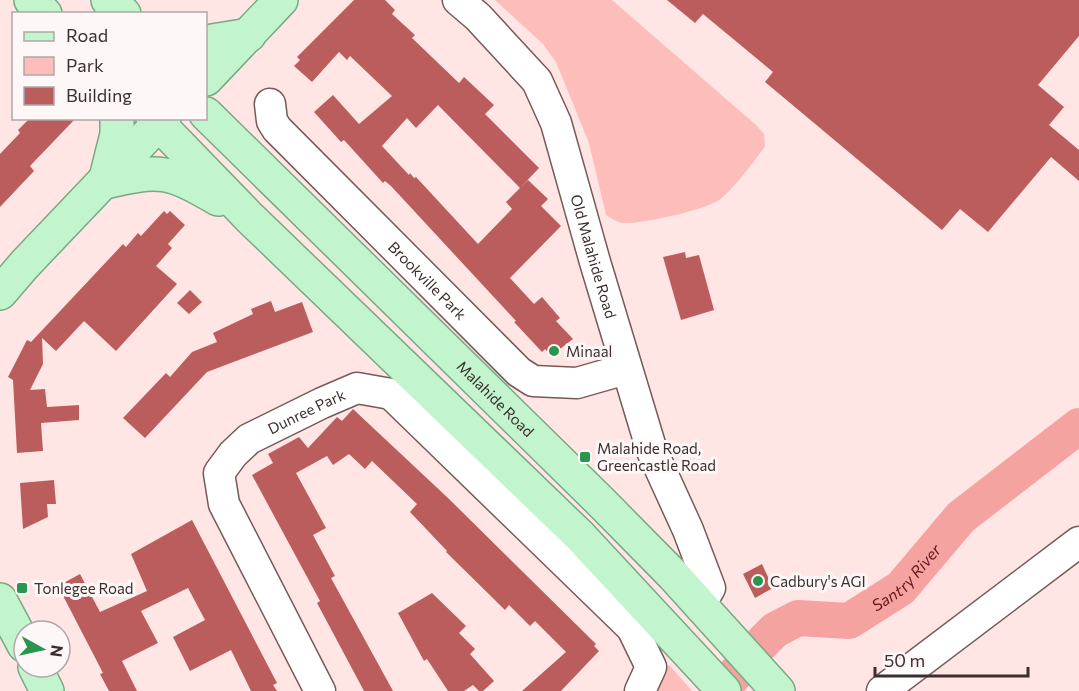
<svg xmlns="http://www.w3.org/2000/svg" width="1079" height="691" font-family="Commissioner,sans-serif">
	<rect width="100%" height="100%" fill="#ffe5e4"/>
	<path fill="#fcbdbb" d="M495,0H612L756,125L764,134L765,146C757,158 731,192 719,200C705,210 641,224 623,223C617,222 612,219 606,215L589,143L556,62L543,44Z
		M669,665L692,691H655Z"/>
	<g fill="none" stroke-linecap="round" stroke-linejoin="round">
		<path stroke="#f5a3a0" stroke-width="36" id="s1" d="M721,691L756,649L775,630L798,618L849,621L901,588L961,517L1079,426"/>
	</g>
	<path fill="#bc5d5d" d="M354,0H385L395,10L392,14L415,35L412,38L459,83L464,77L494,105L485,114L539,168L520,188L438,105L416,128L407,118L382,146L409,175L410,173L414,178L416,177L478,244L512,209L506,202L528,180L548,199L541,206L561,226L510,278L534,304L542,297L560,318L556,321L573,339L551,356L545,349L542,352L514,322L516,321L391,186L385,181L383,183L344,140L341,142L314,112L333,95L359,124L392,96L350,56L347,60L339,52L312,82L294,66L300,60L297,57Z
		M667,0H1079V36L1038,85L1064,107L1049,125L1079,150V181L1051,157L988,232L960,209L942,230L765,82L773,72L703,14L695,23Z
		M30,118H76L30,166L34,171L0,207V154L20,133L18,130Z
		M164,211L167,214L170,211L185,225L168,244L172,248L156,266L177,284L116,351L84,321L56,351L42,338L43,364L30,390L45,389L47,407L79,405V420L41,423L43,451L17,453L13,380L8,377L27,340L31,342L123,244L126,247L138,233L141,236Z
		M685,252L686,258L699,255L714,310L681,320L663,257Z
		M190,290L202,302L189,314L177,303Z
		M271,301L275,312L302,302L313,332L207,372L145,438L123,418L166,373L170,377L192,352L217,342L213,333L253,314L251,309Z
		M353,409L448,498L596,644L594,646L599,651L561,691H522L566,652L535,621L530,626L509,605L505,610L446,552L447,551L410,512L417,504L372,461L365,469L349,454L333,465L327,456L296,473L326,528L313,535L335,576L331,578L393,691H364L317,603L320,601L252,475L273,463L268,454L299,437L308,448L337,417L342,421Z
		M54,480L56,504H47L48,517L23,529L20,483Z
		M192,520L277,683L273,685L277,691H251L231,650L190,671L173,637L205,620L188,588L141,611L158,643L122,661L137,691H109L100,674L103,673L58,586L80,574L100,612L147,591L131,554Z
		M762,564L773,588L755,598L743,574Z
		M432,593L466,626L459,633L475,649L470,654L494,681L483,691H479L473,685L464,691H448L427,659L424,661L398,613Z"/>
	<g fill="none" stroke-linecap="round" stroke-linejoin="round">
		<defs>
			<g id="minor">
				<path id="s2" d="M458,0L478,17L537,81L556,123L595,262L652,451L688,530L710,588L700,605"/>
				<path id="s3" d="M270,104L272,121L277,129L519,372L533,381L577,383L626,369"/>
				<path id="s4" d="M320,691L224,504L219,473L233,454L249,439L322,403L357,388L391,394L632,628L651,667L640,691"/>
				<path d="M882,691L1079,542"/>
			</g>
			<g id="major">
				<path d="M31,0L45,14"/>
				<path d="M108,0L124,14"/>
				<path d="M206,42L249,35"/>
				<path d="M206,79L281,0"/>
				<path id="s5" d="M206,114L600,501L673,575L778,691"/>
				<path d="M117,118V134L105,182C161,169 168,170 218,199"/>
				<path d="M153,118L250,218L580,536L724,691"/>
				<path d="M0,293L25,264L164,118"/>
				<path d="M0,600L24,645"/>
				<path d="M35,667L47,691"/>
			</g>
		</defs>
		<use href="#minor" stroke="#755a59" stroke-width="33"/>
		<use href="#major" stroke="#78aa81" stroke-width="36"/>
		<use href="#minor" stroke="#fff" stroke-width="30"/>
		<use href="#major" stroke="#c2f4ce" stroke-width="33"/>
	</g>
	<g fill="#28964e" stroke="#fef7f7" stroke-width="2">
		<circle cx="554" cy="351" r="6"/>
		<rect x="579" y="451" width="12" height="12" rx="3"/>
		<circle cx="758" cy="581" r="6"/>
		<rect x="16" y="582" width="12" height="12" rx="3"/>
	</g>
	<g text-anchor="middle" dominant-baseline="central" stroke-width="6" stroke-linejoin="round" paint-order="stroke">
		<g font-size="15" fill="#3b2f2e" stroke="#fef7f7">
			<text stroke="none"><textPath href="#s2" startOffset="298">Old Malahide Road</textPath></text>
			<text stroke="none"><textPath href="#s3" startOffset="240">Brookville Park</textPath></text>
			<text stroke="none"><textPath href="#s5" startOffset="406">Malahide Road</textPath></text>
			<text stroke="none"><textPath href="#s4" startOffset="351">Dunree Park</textPath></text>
		</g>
		<g font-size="15" fill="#3b2f2e" stroke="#fef7f7" text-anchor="start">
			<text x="566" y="351">Minaal</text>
			<text x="597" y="448">Malahide Road,<tspan x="597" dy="17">Greencastle Road</tspan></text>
			<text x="770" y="581">Cadbury's AGI</text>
			<text x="34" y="588">Tonlegee Road</text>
		</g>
		<g font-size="16" font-style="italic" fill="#6c121b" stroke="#fef7f7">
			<text stroke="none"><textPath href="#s1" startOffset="231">Santry River</textPath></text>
		</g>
	</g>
	<rect x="12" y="12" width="195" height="108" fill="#fef7f7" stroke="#b0a7a7" stroke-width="1.5"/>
	<rect x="24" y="32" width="30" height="9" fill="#c2f4ce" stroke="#b0a7a7" stroke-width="1.5"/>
	<text x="66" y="42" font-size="18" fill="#3b2f2e">Road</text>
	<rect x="24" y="57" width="30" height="18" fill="#fcbdbb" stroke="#b0a7a7" stroke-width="1.5"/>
	<text x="66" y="72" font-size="18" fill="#3b2f2e">Park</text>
	<rect x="24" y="87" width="30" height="18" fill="#bc5d5d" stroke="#b0a7a7" stroke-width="1.5"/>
	<text x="66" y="102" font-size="18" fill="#3b2f2e">Building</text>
	<g transform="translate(42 649) rotate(98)"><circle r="28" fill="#fef7f7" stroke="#b0a7a7" stroke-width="1.5"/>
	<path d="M0-4.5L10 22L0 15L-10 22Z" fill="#28964e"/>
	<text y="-9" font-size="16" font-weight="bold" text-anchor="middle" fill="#3b2f2e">N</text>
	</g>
	<path d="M875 667v9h153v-9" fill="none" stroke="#3b2f2e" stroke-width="3"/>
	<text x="884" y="667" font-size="18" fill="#3b2f2e" stroke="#fef7f7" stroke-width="4.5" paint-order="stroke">50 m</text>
</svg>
